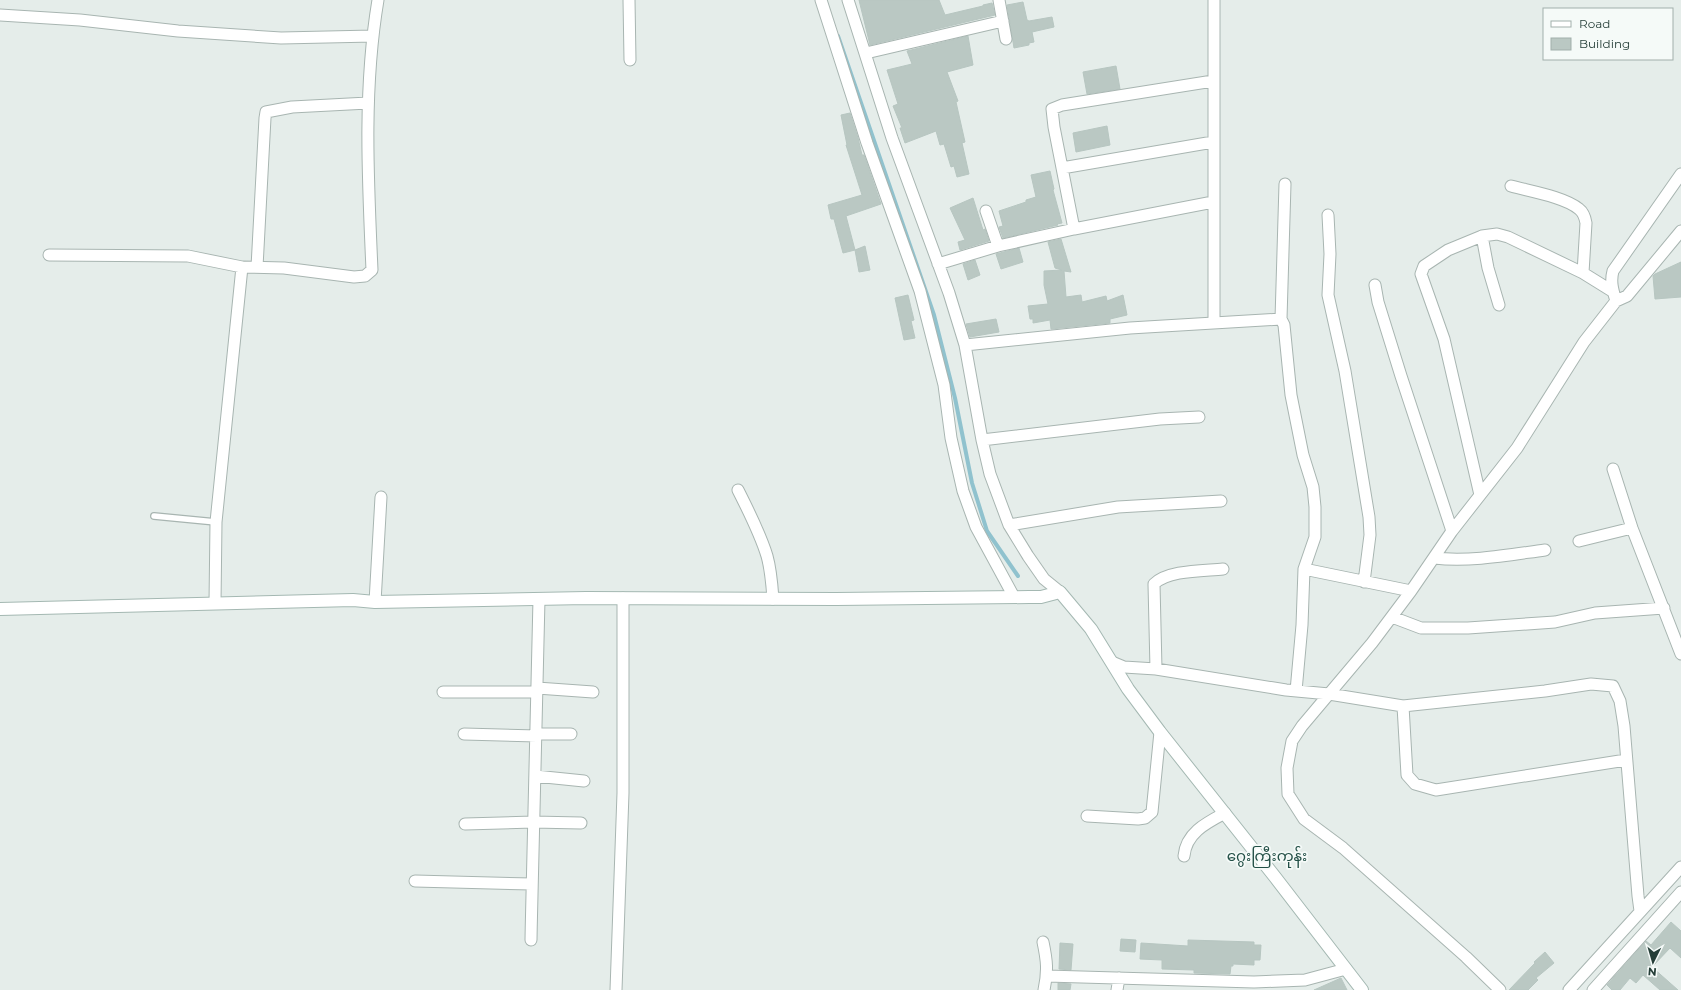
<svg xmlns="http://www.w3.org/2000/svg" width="1681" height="990" font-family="Montserrat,'Noto Sans Myanmar',sans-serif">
	<rect width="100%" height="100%" fill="#e5edea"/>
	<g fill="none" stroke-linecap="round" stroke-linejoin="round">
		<path stroke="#90c2ce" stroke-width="4" d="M838,36L934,315L955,398L972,483L987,531L1018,576"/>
	</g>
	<path fill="#bac8c3" stroke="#b7c6c1" d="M859,0H939L945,15L983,6V5L992,3L995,15L870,45Z
		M1023,2L1027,20L1029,21L1052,17L1054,27L1032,32L1034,42L1029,43V45L1014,48L1007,5Z
		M968,36L973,65L947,72L958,101L956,102L965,142L962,143L969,174L957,177L954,166L951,167L944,144L940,145L936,131L905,143L900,128H902L893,106L898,104L887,70L912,64L907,51Z
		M1116,66L1120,89L1087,94L1083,72Z
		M850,113L858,138L862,155H864L881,204L846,216L855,250L865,246L870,270L859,272L855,250L843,253L834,219H831L828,205L862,195L846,145H847L841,115Z
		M1107,126L1110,145L1076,152L1073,133Z
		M1050,171L1054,189L1053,190L1062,223L1057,224L1058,225L1003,238L999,227L1003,226L999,211L1026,202V200L1036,197L1031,175Z
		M973,198L983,230L985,229L989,241L960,250L958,242L965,240L950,208Z
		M1061,239L1071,272L1064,271L1066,297L1081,295L1082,302L1106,296L1107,301L1123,295L1127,315L1110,319V323L1051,329L1050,320L1033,323V319H1030L1028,306L1048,304L1044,285V271L1062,270L1055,268L1048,242Z
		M1019,248L1023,262L1001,269L996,254Z
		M975,260L980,275L968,280L963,264Z
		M1681,262V297L1655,299L1653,276L1655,274Z
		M908,295L914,320L911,321L915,338L904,340L895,298Z
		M996,319L999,332L970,337L966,324Z
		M1671,922L1681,931V958L1670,948L1652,967L1678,990H1660L1643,975L1636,983L1630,978L1620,990H1612L1607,985L1646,941L1651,945Z
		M1121,939L1136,940L1135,952L1120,951Z
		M1188,940L1254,942V945H1261L1260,960H1254V965L1233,964V966H1231L1230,974L1194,973V970L1162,969V960L1140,959L1141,943L1188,946Z
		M1060,943L1073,944L1071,970L1059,969Z
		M1545,952L1554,963L1536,978L1538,980L1528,990H1509L1535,963L1534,962Z
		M1341,978L1347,990H1314Z
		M1058,983L1071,984L1070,990H1058Z"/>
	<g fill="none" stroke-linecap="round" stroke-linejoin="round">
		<defs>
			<path id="lane" d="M154,516L216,522"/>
			<path id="street" d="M629,0L630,60
				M821,0L867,143L920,291L944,385L951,438L963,491L976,527L1014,597
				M848,0L892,138L949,293L965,345L982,440L990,474L1009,525L1028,556L1044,579L1060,592
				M999,0L1006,39
				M0,15L80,20L178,31L281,38L373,36
				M866,53L1003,21
				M1062,168L1213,142
				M1511,186C1529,191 1565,197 1579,209C1583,212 1585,217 1586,223L1583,273
				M986,211L998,246
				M1328,215L1330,254L1328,295L1345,371L1369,517L1370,535L1364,582
				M1074,229L1054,127L1052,109L1062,105L1213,81
				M1482,236L1488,268L1499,305
				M49,255L188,256L242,267L216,522L215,603
				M938,264L998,246L1074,229L1213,202
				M242,267L284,268L354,277L365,276L372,270C368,180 363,89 378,0
				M257,267L265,118L266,112L292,107L368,103
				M1375,285L1378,302L1401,376L1452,531
				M1616,301L1627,296L1681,231
				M1281,319L1285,184
				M1214,322V0
				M965,345L1130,328L1281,319L1284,325L1291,395L1303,455L1313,487L1315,507V537L1304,569L1411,591
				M982,440L1160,419L1199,417
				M1613,469L1632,528L1681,654
				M738,490C749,512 760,533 767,556C771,570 772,585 773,599
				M1480,495L1444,339L1421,274L1424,266L1448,250L1482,236L1497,234L1508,237L1583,273L1612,291
				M1009,525L1118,507L1221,501
				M1579,541L1632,528
				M1434,558C1471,562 1508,555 1545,550
				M375,602L381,497
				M1392,617L1421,628H1468L1555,622L1595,613L1664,608
				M1112,662L1124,667L1156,669L1286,690L1329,694L1403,706L1545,691L1591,684L1613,686L1620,701L1624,726L1638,896L1640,911
				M1156,669L1154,584C1168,570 1203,571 1223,569
				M537,688L593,692
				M1296,691L1302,625L1304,569
				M443,692H537
				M1403,706L1407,775L1415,784L1436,790L1626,760
				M464,734L537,736
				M537,734H571
				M535,776L584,781
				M1087,816L1138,819L1145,818L1152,812L1160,732
				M465,824L533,822L581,823
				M1184,856C1186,833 1206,823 1225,813
				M415,881L532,884
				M531,940C533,826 537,712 539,599
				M1043,942C1047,961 1048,971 1044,990
				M1047,976L1254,982L1305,980L1346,969
				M616,990L623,793V598
				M1117,990L1119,978
				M1500,990L1466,957L1343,848L1304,819L1288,794L1287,768L1292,741L1302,726L1372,643L1411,591L1452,531L1517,448L1584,342L1616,301C1613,291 1610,282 1613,271L1681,174
				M1569,990L1681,867
				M1593,990L1681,892"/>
			<path id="secondary" d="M0,609L353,600L375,602L586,598L836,599L1029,597H1041L1060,592L1091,629L1128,689L1160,732L1275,877L1362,990"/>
		</defs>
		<use href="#lane" stroke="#a8b5b1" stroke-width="8"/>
		<use href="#street" stroke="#a8b5b1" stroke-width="13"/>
		<use href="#secondary" stroke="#a4b8b2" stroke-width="14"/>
		<use href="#lane" stroke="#fff" stroke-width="5.5"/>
		<use href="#street" stroke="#fff" stroke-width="11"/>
		<use href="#secondary" stroke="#fff" stroke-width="12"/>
	</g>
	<g text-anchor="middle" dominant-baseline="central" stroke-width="3.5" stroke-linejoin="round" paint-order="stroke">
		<g font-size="15" fill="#224f46" stroke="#f5faf8">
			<text x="1267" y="855">ဂွေးကြီးကုန်း</text>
		</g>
	</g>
	<rect x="1543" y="8" width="130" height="52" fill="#f5faf8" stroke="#a2afab"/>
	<rect x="1551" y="21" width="20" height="6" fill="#ffffff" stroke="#a2afab"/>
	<text x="1579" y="28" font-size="12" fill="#253e38">Road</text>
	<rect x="1551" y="38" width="20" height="12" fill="#bac8c3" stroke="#a2afab"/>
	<text x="1579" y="48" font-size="12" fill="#253e38">Building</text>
	<g transform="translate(1653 962) rotate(185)" stroke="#f5faf8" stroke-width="3" paint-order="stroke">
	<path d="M0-3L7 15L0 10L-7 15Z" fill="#253e38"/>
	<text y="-6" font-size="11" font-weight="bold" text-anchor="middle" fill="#253e38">N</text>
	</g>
</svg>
